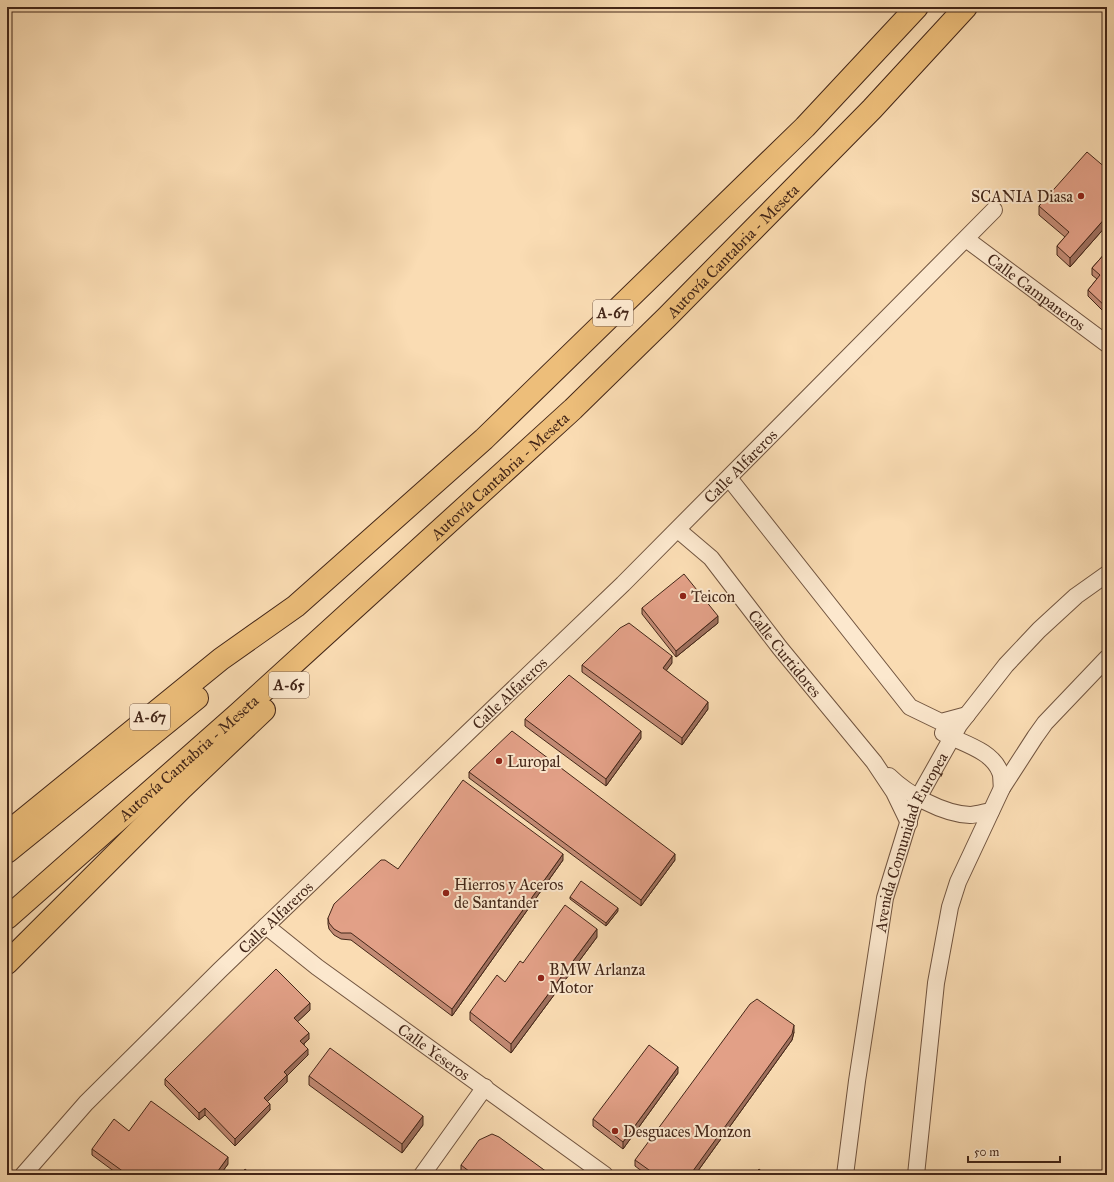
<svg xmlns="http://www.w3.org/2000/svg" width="1114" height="1182" font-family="'IM FELL Great Primer',serif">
	<rect width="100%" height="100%" fill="#fadcb3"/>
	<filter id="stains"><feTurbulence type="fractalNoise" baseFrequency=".005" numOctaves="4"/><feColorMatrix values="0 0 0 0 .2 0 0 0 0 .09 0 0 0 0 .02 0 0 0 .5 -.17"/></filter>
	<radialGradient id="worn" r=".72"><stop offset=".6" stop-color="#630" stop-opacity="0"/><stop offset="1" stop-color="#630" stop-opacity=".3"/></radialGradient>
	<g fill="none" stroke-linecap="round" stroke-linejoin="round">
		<defs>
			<g id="minor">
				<path id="s1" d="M966,239L1107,344"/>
				<path d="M729,478L910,707L941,722L967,715"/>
				<path id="s2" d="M678,530L711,558L780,648L874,762L894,792L909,823"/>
				<path d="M943,733C961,743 992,750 1000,772C1002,776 1001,783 1002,788"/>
				<path d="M889,776C907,794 943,814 970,815C976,815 985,812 991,811"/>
				<path id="s3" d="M266,926L317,967L605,1175"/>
				<path id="s4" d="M23,1175L86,1103L220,970L623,584L994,210"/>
				<path d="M422,1175L485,1087"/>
				<path id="s5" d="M845,1175L857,1081L885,898L913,807L959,725L1006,665L1039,630L1076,596L1107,574"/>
				<path d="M916,1175L936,983L950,907L958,882L1002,788L1035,737L1045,723L1107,658"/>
			</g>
			<g id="highway">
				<path d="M7,833L221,659L296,606L484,439L805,127L917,7"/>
				<path d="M7,852L197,698"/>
				<path id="s6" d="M7,918L238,714L573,409L667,317L872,109L966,7"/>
				<path d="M7,963L182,788L264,710"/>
			</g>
		</defs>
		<use href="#minor" stroke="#71543f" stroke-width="18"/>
		<use href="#highway" stroke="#432618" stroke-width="24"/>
		<use href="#minor" stroke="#fce8ce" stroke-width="16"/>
		<use href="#highway" stroke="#edbe7a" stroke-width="22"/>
	</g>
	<path fill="#c28a74" stroke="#432618" d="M1107,169V225L1070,267L1057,255V246L1065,237L1039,215V206Z
		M1107,251V315L1088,296V290L1097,279L1092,275V268Z
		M642,608L718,623L676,657L642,614Z
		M672,663L666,670L708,709L682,745L582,672V665Z
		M525,719L641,738L606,786L525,726Z
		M469,772L675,860L641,906L469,778Z
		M563,860L452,1016L351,940L341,939L334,935L329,929L328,924V918L398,869Z
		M570,897L618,911L606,926L570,899Z
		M597,937L511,1053L470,1020V1012L505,982L523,963Z
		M310,1010L297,1022L309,1039L304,1044L308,1055L287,1076V1082L267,1101L270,1110L235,1146L205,1115L199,1120L165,1085V1079Z
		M794,1032L792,1040L695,1175H647L635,1166V1160Z
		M678,1073L623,1149L593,1126V1119Z
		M309,1076L423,1125L402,1153L309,1085Z
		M129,1131L228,1164L220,1175H119L92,1155V1149Z
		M461,1165L551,1175H462L461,1174Z"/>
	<path fill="#9e705e" stroke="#432618" d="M1107,216V225L1070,267V258Z
		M718,616V623L676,657V651Z
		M672,656V663L663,675V668Z
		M708,702V709L682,745V738Z
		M641,731V738L606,786V779Z
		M563,854V860L452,1016V1009Z
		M675,854V860L641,906V900Z
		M618,908V911L606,926V923Z
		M597,929V937L511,1053V1044Z
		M310,1003V1010L294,1025V1018Z
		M794,1025V1032L792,1040L695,1175H690Z
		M309,1033V1039L300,1047V1041Z
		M308,1049V1055L287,1076V1082L264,1105V1098L284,1072Z
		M678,1067V1073L623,1149V1142Z
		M270,1104V1110L235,1146V1139Z
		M205,1108V1115L199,1120V1113Z
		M423,1116V1125L402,1153V1144Z
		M228,1157V1164L220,1175H215Z"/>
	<path fill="#e2a087" stroke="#432618" d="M1087,152L1107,169V216L1070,258L1057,246L1069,232L1039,206Z
		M1107,251V308L1088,290L1100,275L1092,268Z
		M684,574L718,616L676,651L642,608Z
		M629,623L672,656L663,668L708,702L682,738L582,665L620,628Z
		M569,675L641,731L606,779L525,719Z
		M512,731L675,854L641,900L469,772Z
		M463,780L563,854L452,1009L351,933H341L334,929L329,923L328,918L334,904L381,860H385L398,869Z
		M581,881L618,908L606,923L570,897Z
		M565,905L597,929L511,1044L470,1012L497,975L505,982L520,961L523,963Z
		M276,969L310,1003L294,1018L309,1033L300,1041L308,1049L284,1072L287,1075L264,1098L270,1104L235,1139L205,1108L199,1113L165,1079Z
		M757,999L794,1025L792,1034L690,1175H656L635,1160L750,1004Z
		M649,1045L678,1067L623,1142L593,1119Z
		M330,1048L423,1116L402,1144L309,1076Z
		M151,1101L228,1157L215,1175H128L92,1149L114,1119L129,1131Z
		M492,1134L499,1137L551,1175H474L461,1165L479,1140Z
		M245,1169L252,1175H241Z
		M759,1169L766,1175H754Z"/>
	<g fill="#8f2418" stroke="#fce8ce" stroke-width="1.5">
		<circle cx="1081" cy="196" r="4"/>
		<circle cx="683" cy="596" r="4"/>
		<circle cx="499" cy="761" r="4"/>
		<circle cx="446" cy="893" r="4"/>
		<circle cx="541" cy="978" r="4"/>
		<circle cx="615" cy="1131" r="4"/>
	</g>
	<g text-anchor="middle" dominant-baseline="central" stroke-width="4" stroke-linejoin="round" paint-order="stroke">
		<g fill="#fce8ce" stroke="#7a604f" stroke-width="1">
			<rect x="593" y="300" width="40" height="26" rx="3"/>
			<rect x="269" y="672" width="40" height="26" rx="3"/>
			<rect x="130" y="704" width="40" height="26" rx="3"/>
		</g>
		<g font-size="15" font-weight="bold" fill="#432618">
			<text x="613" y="313">A-67</text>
			<text x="289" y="685">A-65</text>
			<text x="150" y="717">A-67</text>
		</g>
		<g font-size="16" fill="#432618" stroke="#fce8ce" text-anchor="start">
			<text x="1073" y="196" text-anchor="end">SCANIA Diasa</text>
			<text x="691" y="596">Teicon</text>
			<text x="507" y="761">Luropal</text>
			<text x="454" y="884">Hierros y Aceros<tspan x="454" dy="18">de Santander</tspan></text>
			<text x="549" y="969">BMW Arlanza<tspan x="549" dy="18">Motor</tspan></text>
			<text x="623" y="1131">Desguaces Monzon</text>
		</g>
		<g font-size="16" fill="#432618" stroke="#fce8ce">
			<text stroke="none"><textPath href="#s6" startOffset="986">Autovía Cantabria - Meseta</textPath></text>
			<text stroke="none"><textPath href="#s1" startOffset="88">Calle Campaneros</textPath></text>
			<text stroke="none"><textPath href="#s4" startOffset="1009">Calle Alfareros</textPath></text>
			<text stroke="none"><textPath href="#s6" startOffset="662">Autovía Cantabria - Meseta</textPath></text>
			<text stroke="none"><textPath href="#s2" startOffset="164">Calle Curtidores</textPath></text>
			<text stroke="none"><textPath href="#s4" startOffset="685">Calle Alfareros</textPath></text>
			<text stroke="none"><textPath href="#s6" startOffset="242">Autovía Cantabria - Meseta</textPath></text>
			<text stroke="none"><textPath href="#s5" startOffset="341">Avenida Comunidad Europea</textPath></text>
			<text stroke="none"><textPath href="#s4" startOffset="361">Calle Alfareros</textPath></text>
			<text stroke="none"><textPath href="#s3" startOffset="210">Calle Yeseros</textPath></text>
		</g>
	</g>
	<rect width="1114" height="1182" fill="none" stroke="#fadcb3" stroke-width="24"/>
	<rect x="8" y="8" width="1098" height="1166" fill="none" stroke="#432618" stroke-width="2"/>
	<rect x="12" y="12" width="1090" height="1158" fill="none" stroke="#432618"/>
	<path d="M968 1156v6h92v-6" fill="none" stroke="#432618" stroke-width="2"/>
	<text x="974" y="1156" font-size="12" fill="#432618" stroke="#fce8ce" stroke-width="3" paint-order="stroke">50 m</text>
	<rect width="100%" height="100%" filter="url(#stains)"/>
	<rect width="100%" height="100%" fill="url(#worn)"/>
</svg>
